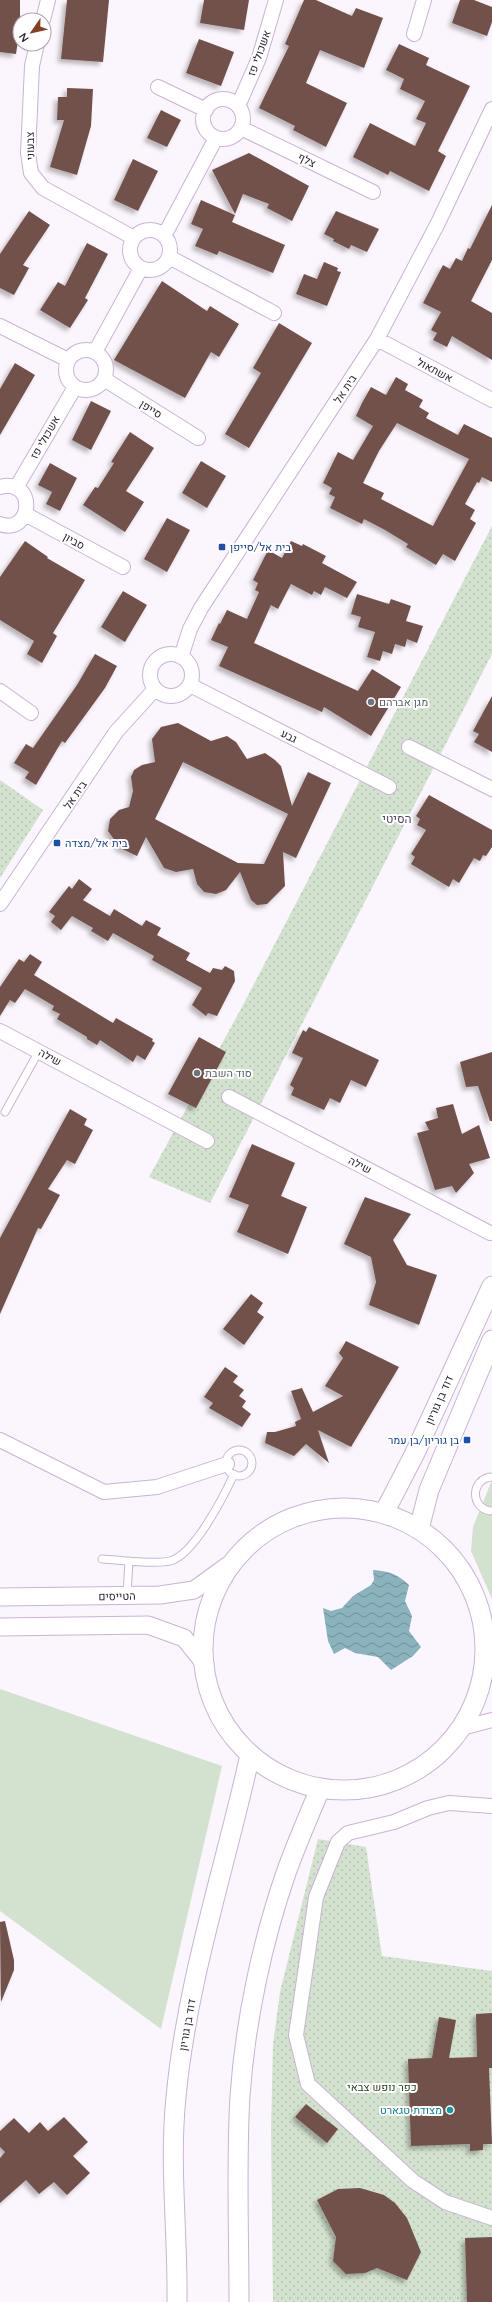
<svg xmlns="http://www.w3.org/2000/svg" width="492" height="2302" font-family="Quicksand,Heebo,sans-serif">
	<defs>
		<pattern id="park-dots" width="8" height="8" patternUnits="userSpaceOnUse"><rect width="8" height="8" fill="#d3e1cf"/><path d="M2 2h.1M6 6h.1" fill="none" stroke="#b5c1b2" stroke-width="1.8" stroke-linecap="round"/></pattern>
		<pattern id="water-waves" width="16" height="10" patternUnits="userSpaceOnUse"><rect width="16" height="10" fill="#8ab3be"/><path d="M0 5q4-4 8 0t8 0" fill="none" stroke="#71919b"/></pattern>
		<filter id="shadow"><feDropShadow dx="-3.5" dy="3.5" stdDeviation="2" flood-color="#0004"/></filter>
	</defs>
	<rect width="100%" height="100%" fill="#fbf6fd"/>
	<path fill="#d3e1cf" d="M492,1480V1599L471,1551L473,1527Z
		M0,1689L222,1766L161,2029L0,1911Z"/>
	<path fill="url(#park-dots)" d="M492,526V654L210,1203L149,1177L242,1007Z
		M0,780L43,810L0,878Z
		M318,1839L366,1847L382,1956L492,1971V2302H273L271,2128L273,2045L280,1992Z"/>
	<path fill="url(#water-waves)" d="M373,1570C388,1571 398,1574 409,1585L405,1601L412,1616L409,1631L421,1647L413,1656L391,1670L378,1657L355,1653L345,1648L334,1654L328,1641L323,1608L331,1611L342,1608L353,1596L371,1585L374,1580Z"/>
	<path fill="#73514c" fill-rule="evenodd" filter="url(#shadow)" d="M0,0H20V26L16,54L0,52Z
		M67,0H109L103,62L61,59Z
		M204,0H249L244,30L200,23Z
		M304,0H316L352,16L356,8L383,18L364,68L320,50L306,83L347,103L326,147L293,130L295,126L259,108L289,46L285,44Z
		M460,0H474L492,7V22L487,36L452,23Z
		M199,39L234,52L221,86L186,73Z
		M399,44L429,58L426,65L470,86L438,151L446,156L429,191L390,171L388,175L353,157L370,123L415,146L426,123L416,119L425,101L400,89L404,79L386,70Z
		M67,88L93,89L91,126L77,175L50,167L64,120H57L58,97H67Z
		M161,110L181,120L167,147L147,138Z
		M249,153L309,186L292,221L267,208L269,204L243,194L235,214L212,170Z
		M133,159L158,171L138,211L114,200Z
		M201,200L235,215L232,222L285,245L273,273L219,251L217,255L195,246L203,229L191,224Z
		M492,205V260L471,301L492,313V360L452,336L447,347L433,340L437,333L431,330L441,312L423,303L443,265L450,269L456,258L462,261L468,248L470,249Z
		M29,211L50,225L23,265L29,268L14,295L0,288V254Z
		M336,211L379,229L367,252L351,245L349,249L333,241L334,239L324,234Z
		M87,243L108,254L85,298L88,300L70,328L40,310L58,282L65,286Z
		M324,262L338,268L337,271L341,272L327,306L296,294L304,274L317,279Z
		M162,281L207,311L210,306L239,324L219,357L211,352L185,398L114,360Z
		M279,323L312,343L249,448L225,434L261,373L253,368Z
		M15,363L35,375L0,435V389Z
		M396,377L408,384L405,390L423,400L419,407L429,413L426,418L458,435L464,424L492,438V482L482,477L479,483L477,482L465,504L475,510L470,519L476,523L455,561L443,554L436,565L406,547L408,544L385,530L364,519L362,524L330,508L335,497L329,494L332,488L323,483L338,452L353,460L373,426L356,416L362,403L371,387L386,395ZM397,423L469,459L433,526L381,499L384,493L363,483L379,451Z
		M91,401L111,411L91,450L72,440Z
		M130,432L154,448L126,491L144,502L125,532L83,505L95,487L98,488L114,463L111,462Z
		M201,461L226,476L207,508L182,493Z
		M50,463L77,478L60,511L46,504L52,492L38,485Z
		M167,518L190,530L167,572L144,559Z
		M25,541L48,557L47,558L85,580L53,633L57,636L42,663L27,654L34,641L0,620V577Z
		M291,541L302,546L303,544L326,556L322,563L357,582L347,598L325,587L321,595L314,591L312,595L291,584L278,609L271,605L254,643L358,691L372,669L401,687L371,736L324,707L322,712L219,666L228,647L211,640L219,623L220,624L227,610L247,619L259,592L255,590L258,583L253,580L268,550L282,558Z
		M123,591L147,605L125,642L101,627Z
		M357,594L389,604L391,599L411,606L406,621L423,626L417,643L407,639L405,647L395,644L392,654L383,651L380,661L367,657L375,632L358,627L361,617L351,614Z
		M95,654L117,666L105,688L65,743L62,741L36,785L25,778L29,772L14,763L26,744L33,748L77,685Z
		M492,696V752L474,742L479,734L473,731Z
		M178,723L211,741L227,736L236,742L247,759L265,753L275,760L281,766L292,806L308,772L331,783L296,858L283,852L285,886L267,904L257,905L251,900L240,872L226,890L216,894L204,892L197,884L193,869L176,872L164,868L146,837L137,856L120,848L108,831L110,819L119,810L129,807L133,791L131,777L134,770L142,765L155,762L152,739L161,727ZM183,762L288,814L264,864L238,863L155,819Z
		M429,795L492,830V847L486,856L483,855L480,861L474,858L459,883L453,879L449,887L411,864L415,857L411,854L426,830L417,825L420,819L416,816Z
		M79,879L92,889L83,900L110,916L114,909L142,926L146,920L161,928L157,935L190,953L186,960L210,973L213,968L222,970L225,966L234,971L235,981L217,1016L208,1013L206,1016L192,1005L202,988L152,960L154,956L113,933L108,941L91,931L93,928L72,916L61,930L51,922L55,916L49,912L69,886L72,889Z
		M30,954L42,962L34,975L113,1023L116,1018L153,1039L152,1041L155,1043L145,1060L137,1055L133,1062L100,1040L97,1045L87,1039V1037L57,1019L60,1014L52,1010L54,1006L25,989L15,1003L10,1000L0,1016V987L19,959L24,962Z
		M309,1027L379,1060L366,1087L351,1080L340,1103L330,1098L324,1110L291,1095L294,1088L290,1085L303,1058L292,1053L303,1030L306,1032Z
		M199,1037L226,1052L196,1108L168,1094Z
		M492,1052V1121H490L478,1086L466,1087L460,1062Z
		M453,1104L462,1134L479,1125L490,1158L469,1164L474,1173L456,1193L452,1186L435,1190L417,1133L429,1130L425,1122L438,1118L436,1108Z
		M70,1109L87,1119L84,1125L93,1130L75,1164L67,1160L48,1189L60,1195L41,1229L38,1228L0,1314V1238Z
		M252,1144L295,1163L281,1196L307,1207L288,1254L237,1232L249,1205L229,1197Z
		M365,1197L411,1214L393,1240L407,1265L437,1275L419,1325L369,1305L376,1282L371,1257L344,1244Z
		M251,1294L263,1303L257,1312L264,1317L244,1345L223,1329Z
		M346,1341L399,1367L351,1447L318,1430L329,1463L306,1444L294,1456L265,1443L267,1432H275L296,1426L295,1422L301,1419L291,1391L302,1388L313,1412L343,1396L325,1386L343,1358L339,1353Z
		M225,1367L238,1376L233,1382L244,1390L239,1396L246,1401L242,1407L251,1414L242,1427L209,1408L213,1403L204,1397Z
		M5,1921L14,1960V1970L1,2002L0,1922Z
		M492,2013V2068H489L492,2144H483V2150L470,2151V2144L411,2146L408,2059L432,2058L439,2017L456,2020L449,2058L477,2057L476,2014Z
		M306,2104L338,2129L327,2143L295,2117Z
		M64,2117L88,2142L73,2156L90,2173L67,2195L54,2182L39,2194L26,2180L0,2203V2158L5,2152L0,2147V2131L14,2118L29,2133L40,2122L48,2131Z
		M360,2188L384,2195L395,2203L407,2218L421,2252L407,2280L377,2268L365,2273L346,2274L333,2261L336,2237L317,2200L338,2189Z
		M492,2237V2302H467L465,2238Z"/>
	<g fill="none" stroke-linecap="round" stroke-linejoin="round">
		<defs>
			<path id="service" d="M5,1112L39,1051
				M226 1463a13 13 0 1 1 26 0a13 13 0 1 1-26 0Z
				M492,1477C470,1478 470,1510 492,1511
				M102,1559C120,1560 154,1565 170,1561C194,1555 224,1496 234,1474
				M127,1595L129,1561"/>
			<path id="minor" d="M43,20L48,0
				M414,34L424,0
				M37,44L32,66L28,153L31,173L43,188L134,238
				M158,87L206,110
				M203 119a20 20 0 1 1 40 0a20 20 0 1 1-40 0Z
				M238,106L259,58L276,0
				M241,128L373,192
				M130 250a20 20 0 1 1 40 0a20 20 0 1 1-40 0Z
				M164,236L216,138
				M169,257L274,313
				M0,326L68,360
				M377,339L492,400
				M66 370a20 20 0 1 1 40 0a20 20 0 1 1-40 0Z
				M95,352L141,268
				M104,379L198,438
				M0,487C37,477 33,536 0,524
				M16,488L75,387
				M25,514L123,567
				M150 675a21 21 0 1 1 42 0a21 21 0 1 1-42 0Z
				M181,657L190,629L201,608L377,339L438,223L492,109
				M190,685L389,787
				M0,691L31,713
				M409,747L492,789
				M0,904L116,732L155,689
				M0,1031L207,1141
				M229,1097L490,1233
				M0,1440L104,1492L157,1487L227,1464
				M486,1648L492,1656
				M462,1728L492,1720
				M492,1806L449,1803L428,1808L394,1822L348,1833L338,1842L316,1897L296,2035L308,2084L413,2181L445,2202L492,2218"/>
			<path id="tertiary" d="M0,1597L160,1595L194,1590L227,1566
				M0,1627L148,1625L184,1638L205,1664"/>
			<path id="secondary" d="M203 1649a141 141 0 1 1 282 0a141 141 0 1 1-282 0Z
				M384,1513L414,1455L492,1286
				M419,1529L429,1490L492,1340
				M177,2302C178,2234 169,2165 176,2097C187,1980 225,1868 250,1755
				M239,2302C239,2234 236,2163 240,2096C245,2023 262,1942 286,1873C296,1845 308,1817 320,1789"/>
		</defs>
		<use href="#service" stroke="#c9b3d2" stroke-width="9"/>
		<use href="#minor" stroke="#c9b3d2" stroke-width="16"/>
		<use href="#tertiary" stroke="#c9b3d2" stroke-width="19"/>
		<use href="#secondary" stroke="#c9b3d2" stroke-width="21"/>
		<use href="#service" stroke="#fff" stroke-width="7"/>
		<use href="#minor" stroke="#fff" stroke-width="14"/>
		<use href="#tertiary" stroke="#fff" stroke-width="17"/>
		<use href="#secondary" stroke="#fff" stroke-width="19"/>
	</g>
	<g fill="#1a4fb4" stroke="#fff" stroke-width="1.5">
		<rect x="218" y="543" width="8" height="8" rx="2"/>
		<rect x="53" y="839" width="8" height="8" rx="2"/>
		<rect x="463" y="1436" width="8" height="8" rx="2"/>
	</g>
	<g fill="#6b7280" stroke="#fff" stroke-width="1.5">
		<circle cx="371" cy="702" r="4"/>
		<circle cx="197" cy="1073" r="4"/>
	</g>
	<circle fill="#0f9aa8" stroke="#fff" stroke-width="1.5" cx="450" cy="2110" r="4"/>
	<g text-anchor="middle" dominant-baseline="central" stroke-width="4" stroke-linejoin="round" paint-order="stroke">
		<g font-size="11" fill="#2c2430" stroke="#fff">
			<text transform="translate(259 53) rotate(-70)">אשכולי פז</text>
			<text transform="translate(30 146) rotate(-91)">צבעוני</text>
			<text transform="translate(307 160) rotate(26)">צלף</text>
			<text transform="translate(435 370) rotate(28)">אשתאול</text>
			<text transform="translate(345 389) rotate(-57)">בית אל</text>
			<text transform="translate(151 409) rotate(32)">סייפן</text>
			<text transform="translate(45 437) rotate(-60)">אשכולי פז</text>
			<text transform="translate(74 541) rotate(29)">סביון</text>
			<text transform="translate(289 736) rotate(27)">גבע</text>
			<text transform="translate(75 795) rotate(-56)">בית אל</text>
			<text transform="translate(50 1057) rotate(28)">שילה</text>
			<text transform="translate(360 1165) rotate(27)">שילה</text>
			<text transform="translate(439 1400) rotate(-66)">דוד בן גוריון</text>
			<text transform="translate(117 1596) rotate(-1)">הטייסים</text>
			<text transform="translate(187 2025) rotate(-80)">דוד בן גוריון</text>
		</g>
		<g font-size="11" fill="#164399" stroke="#fff" text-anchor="start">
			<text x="230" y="547">בית אל/סייפן</text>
			<text x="65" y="843">בית אל/מצדה</text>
			<text x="459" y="1440" text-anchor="end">בן גוריון/בן עמר</text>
		</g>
		<g font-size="11" fill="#5b616d" stroke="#fff" text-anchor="start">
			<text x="379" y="702">מגן אברהם</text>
			<text x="205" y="1073">סוד השבת</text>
		</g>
		<g font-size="11" fill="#1d3d14" stroke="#fff">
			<text x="382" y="2087">כפר נופש צבאי</text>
		</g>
		<g font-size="11" fill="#0d838f" stroke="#fff" text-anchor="end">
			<text x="442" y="2110">מצודת טגארט</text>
		</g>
		<g font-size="12" fill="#57455f" stroke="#fff">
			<text x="397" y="818">הסיטי</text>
		</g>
	</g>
	<g transform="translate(32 32) rotate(236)"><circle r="19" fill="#ffffff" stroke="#aba7ac"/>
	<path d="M0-3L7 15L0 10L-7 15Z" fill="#873f1e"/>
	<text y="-6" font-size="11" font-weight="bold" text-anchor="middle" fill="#2c2430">N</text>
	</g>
</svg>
